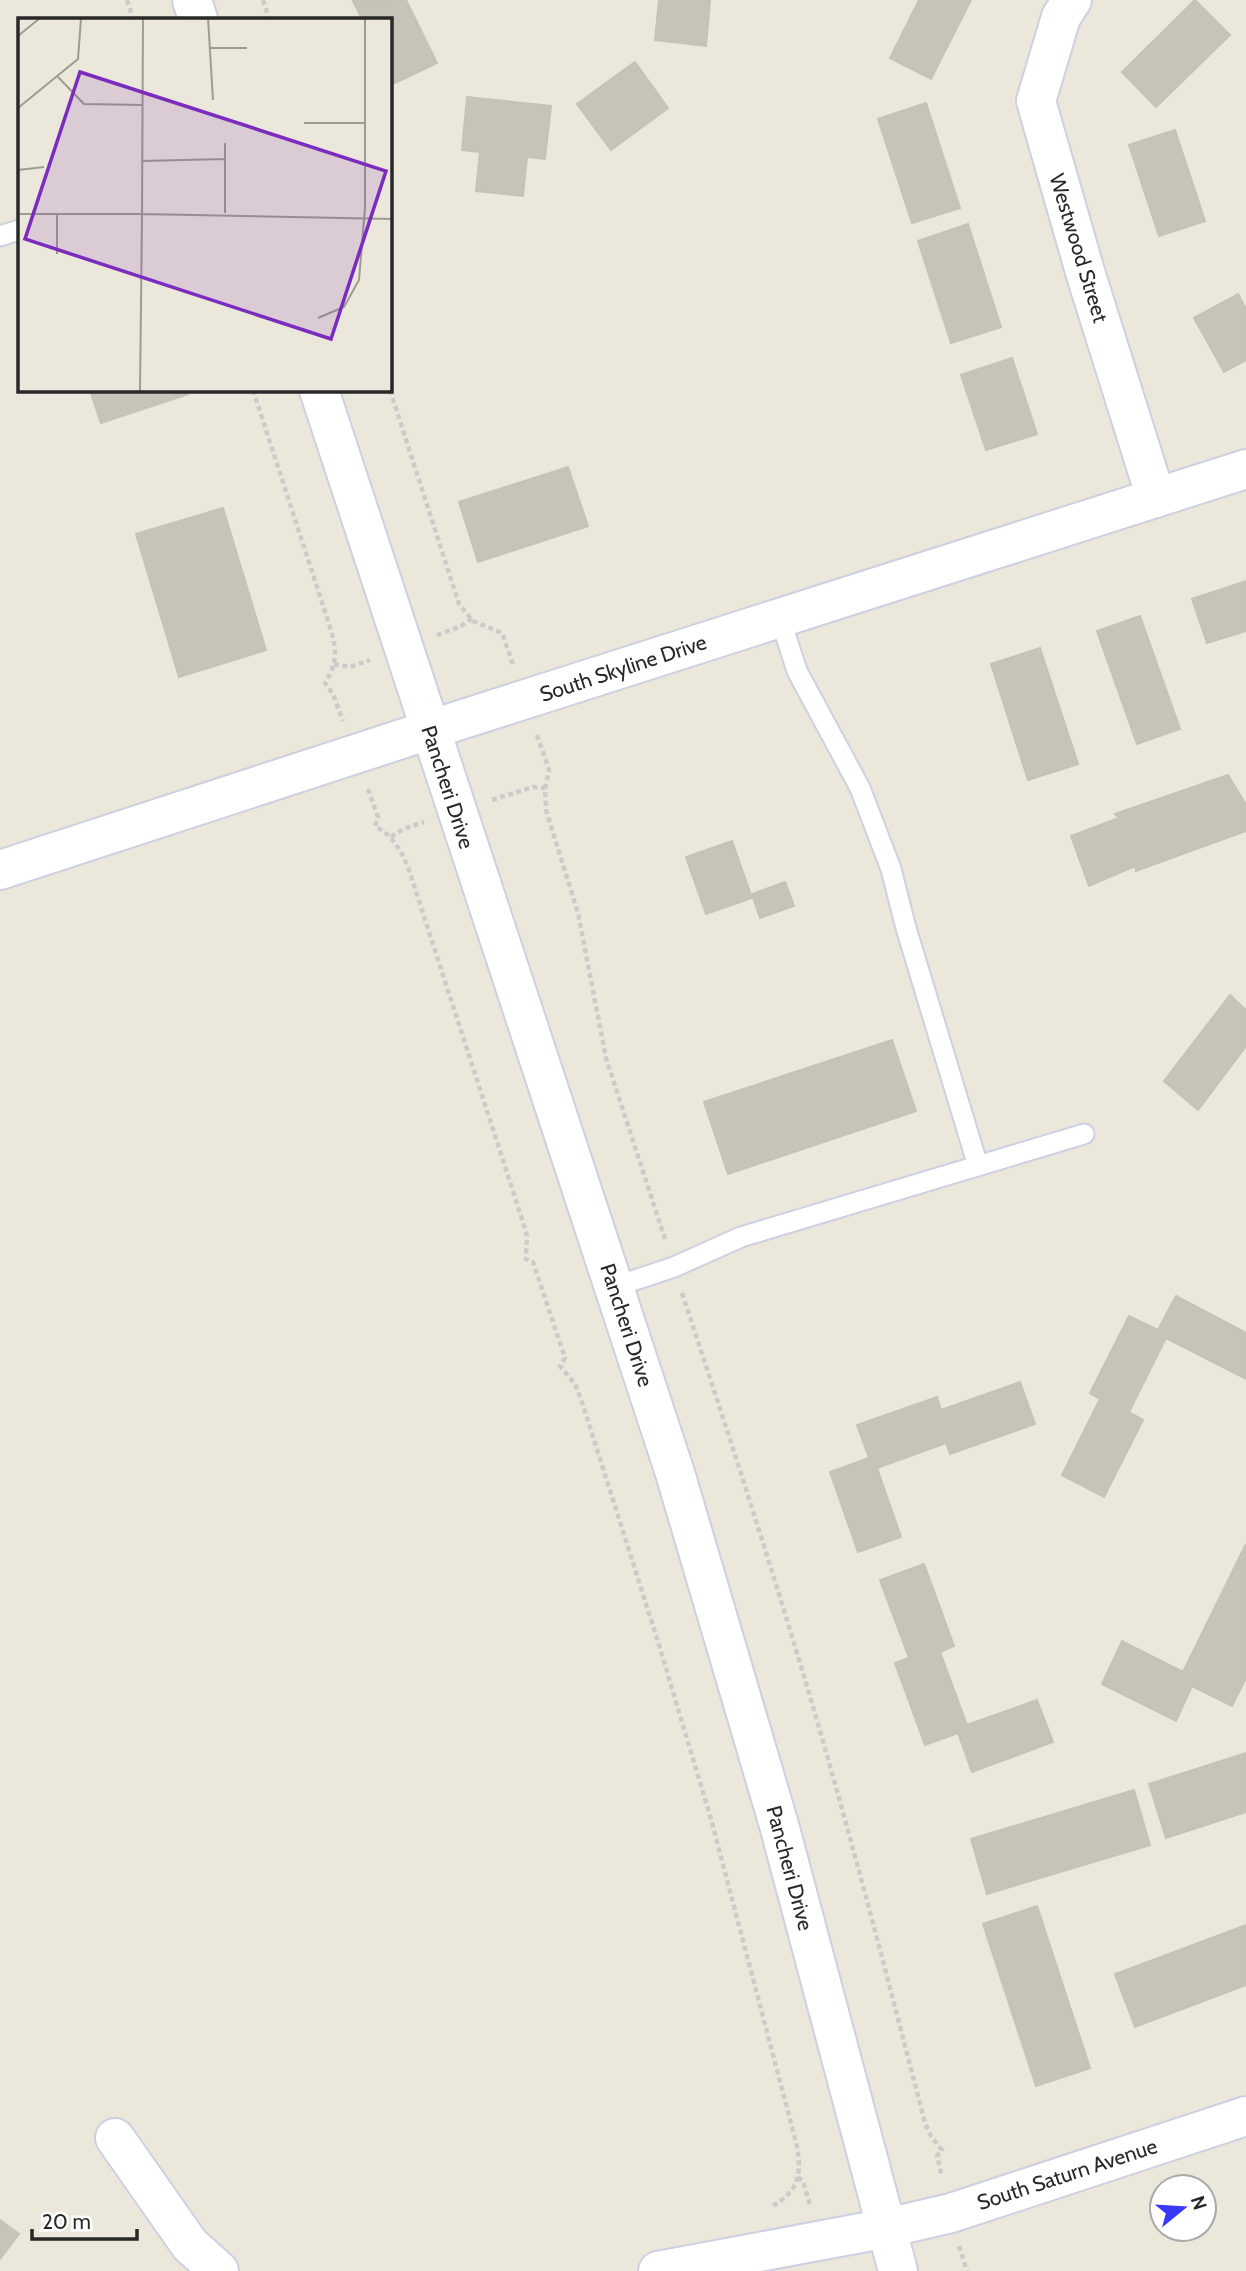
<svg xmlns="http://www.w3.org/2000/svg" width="1246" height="2271" font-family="Cabin,sans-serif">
	<rect width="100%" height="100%" fill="#ebe7da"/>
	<path fill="#c6c3b9" stroke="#c6c3b4" stroke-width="2" d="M406,0L437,63L393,84L390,78V19H362L353,1Z
		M659,0H710L706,46L655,40Z
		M919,0H971L931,79L890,58Z
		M1195,0L1230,35L1156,107L1122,72Z
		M635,62L668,108L611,150L577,104Z
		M467,97L551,106L545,159L527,157L523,196L476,191L480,152L462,150Z
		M926,103L960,208L912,223L878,119Z
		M1175,130L1205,221L1159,236L1129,145Z
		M968,224L1001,327L951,343L918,241Z
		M1238,294L1246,309V360L1224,372L1194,318Z
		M1012,358L1037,434L986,450L961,375Z
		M90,390H187L188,394L101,423Z
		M568,467L588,526L478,562L459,502Z
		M223,508L266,650L179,677L136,534Z
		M1246,581V631L1207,643L1192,599Z
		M1140,616L1180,729L1137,744L1097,631Z
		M1040,648L1078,764L1028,780L991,664Z
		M1228,775L1246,805V831L1136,871L1135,866L1089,886L1071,836L1119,818L1115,814Z
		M732,841L752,898L706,914L686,857Z
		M785,882L794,906L760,918L752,894Z
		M1230,995L1246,1010V1046L1198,1110L1164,1081Z
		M892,1040L916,1111L728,1174L704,1102Z
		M1176,1296L1246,1333V1379L1166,1338L1129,1412L1143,1420L1104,1497L1062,1475L1100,1399L1090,1393L1129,1316L1158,1330Z
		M1020,1382L1035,1424L950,1454L946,1443L877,1468L901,1537L858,1552L830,1472L869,1458L857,1425L937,1397L941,1410Z
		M1246,1544V1678L1232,1706L1192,1686L1176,1721L1102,1684L1122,1641L1183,1672Z
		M924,1564L954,1646L940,1652L967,1725L1037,1700L1053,1742L972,1772L958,1733L925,1745L895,1663L909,1658L880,1580Z
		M1246,1753V1812L1166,1838L1149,1784Z
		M1134,1790L1150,1845L987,1894L971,1839Z
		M1037,1906L1090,2068L1036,2086L983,1924Z
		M1246,1925V1985L1135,2027L1115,1974Z
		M0,2220L19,2234L0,2259Z"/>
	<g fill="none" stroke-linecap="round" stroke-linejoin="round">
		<defs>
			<path id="lane" d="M0,236L19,230
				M780,618L797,671L860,788L891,869L906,928L978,1166
				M614,1287L674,1267L741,1237L1084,1134"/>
			<path id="street" d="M1072,0L1061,17L1036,101L1086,275L1156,498
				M0,870L429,730
				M115,2138L190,2245L219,2271
				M658,2271L887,2228"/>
			<path id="secondary" d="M192,0L198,19
				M319,390L675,1473L779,1825L898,2271
				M429,730L1246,469
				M887,2228L951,2213L1246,2116"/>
		</defs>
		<use href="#lane" stroke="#cfcfe2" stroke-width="23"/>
		<use href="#street" stroke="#cfcfe2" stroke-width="42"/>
		<use href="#secondary" stroke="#cfcfe2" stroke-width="42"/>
		<path stroke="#cbcbcb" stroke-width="4.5" stroke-dasharray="5 3.5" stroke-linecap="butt" d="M127,0L133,19
			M263,0L269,19
			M253,390L331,630C337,651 337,664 325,683L333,694L343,721
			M390,390L459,604L473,621L502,633L514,667
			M437,635L461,626L472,618
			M334,664L350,667L370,660
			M537,735L549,770L545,789L546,810L578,913L606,1058L666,1242
			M368,789L378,817L375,826C393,836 400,849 408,867L522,1219L527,1236L526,1259L533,1262L565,1358L560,1366L575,1384L582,1402L659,1645L711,1819L797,2146C802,2177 798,2191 771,2207
			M492,800L533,787L545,788
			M391,837L403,829L424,822
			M682,1293C725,1423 767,1552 806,1683C849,1828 887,1976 925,2123L931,2136L942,2150L937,2156L942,2177
			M798,2177L803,2181L810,2205
			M959,2246L967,2271"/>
		<use href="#lane" stroke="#fff" stroke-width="19"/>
		<use href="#street" stroke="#fff" stroke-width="38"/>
		<use href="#secondary" stroke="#fff" stroke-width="38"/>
	</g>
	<g text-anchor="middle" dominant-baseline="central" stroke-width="6" stroke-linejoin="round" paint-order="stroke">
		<g font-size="21" fill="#282828" stroke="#fff">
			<text transform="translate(1079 248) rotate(73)">Westwood Street</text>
			<text transform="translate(623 668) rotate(-18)">South Skyline Drive</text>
			<text transform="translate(448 787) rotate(72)">Pancheri Drive</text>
			<text transform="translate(627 1325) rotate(72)">Pancheri Drive</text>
			<text transform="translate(790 1868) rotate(75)">Pancheri Drive</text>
			<text transform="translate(1067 2174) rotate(-18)">South Saturn Avenue</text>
		</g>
	</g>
	<g transform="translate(18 18)">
		<rect width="374" height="374" fill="#ebe7da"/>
		<path fill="none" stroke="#9d9b93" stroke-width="2" d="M125,0L124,196L375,201M190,0L195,82M0,18L22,0M191,30H229M40,59L66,86L125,87M0,90L60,41L63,0M286,105H347M207,125V195M124,143L207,141M0,152L26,149M0,196H124L122,374M39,236V196M300,300L326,289L341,262L347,190V0"/>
		<path fill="#7b2cbf" fill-opacity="0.15" stroke="#7b2cbf" stroke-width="3.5" d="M62,54L368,153L313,321L7,221Z"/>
		<rect width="374" height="374" fill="none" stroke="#282828" stroke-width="3.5"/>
	</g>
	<g transform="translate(1183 2208) rotate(72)"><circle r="33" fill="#ffffff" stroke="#a9a9a9" stroke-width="2"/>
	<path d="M0-5L12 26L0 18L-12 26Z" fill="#3a38fa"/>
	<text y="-10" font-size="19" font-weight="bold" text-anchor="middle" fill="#282828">N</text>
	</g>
	<path d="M32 2229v10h105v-10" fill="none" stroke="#282828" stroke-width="3.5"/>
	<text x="42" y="2229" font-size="21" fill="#282828" stroke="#ffffff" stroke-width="5" paint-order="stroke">20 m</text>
</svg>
